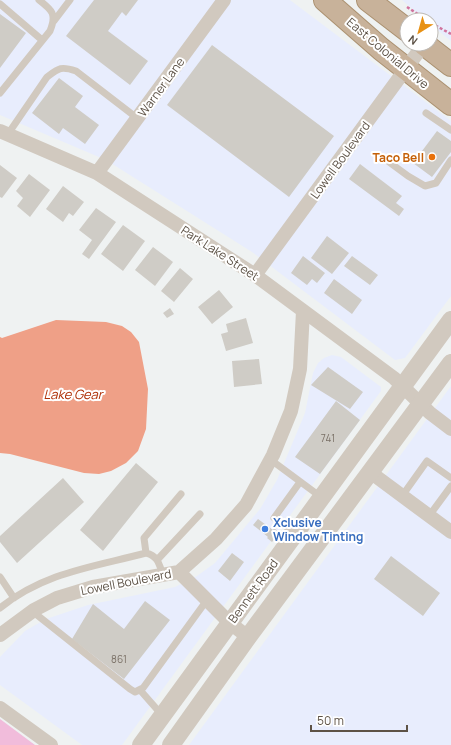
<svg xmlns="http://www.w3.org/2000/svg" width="451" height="745" font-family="Manrope,sans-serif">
	<rect width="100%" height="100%" fill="#eff2f2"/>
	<path fill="#e8edfd" d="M0,0H290L451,121V296L405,358L395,360L252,252L106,160L0,115Z
		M402,0H451V41L431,25V20H425Z
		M332,355L341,357L381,387V391L122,745H82L0,685V657L25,631L46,619L88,605L175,587L197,576L215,563L260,509L277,480L305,413L313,373L318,363L324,358Z
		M451,386V745H189Z"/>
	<path fill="#f1bcdb" d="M0,719L35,745H0Z"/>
	<path fill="#efa087" d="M56,320L106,322L122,326L131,332L139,342L148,389L146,429L138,451L126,463L111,471L99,474L84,473L10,454L0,453V337L2,338Z"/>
	<path fill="#cfccc6" d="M94,0H138L126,16L122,12L108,31L148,61L130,85L66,36Z
		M0,14L26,33L0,68Z
		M212,45L334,136L289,197L167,105Z
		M59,78L83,96L75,107L99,125L85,144L63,128L59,134L32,113Z
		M437,131L451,141V152L432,177L413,163Z
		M360,164L402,196L396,203L404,209L399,216L349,179Z
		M0,165L17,178L2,198L0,197Z
		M29,174L50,190L30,217L17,206L23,198L16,191Z
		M63,186L84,202L73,216L69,213L63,222L46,209Z
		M96,208L116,222L89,259L82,254L92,240L79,230Z
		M123,225L145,241L123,271L101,254Z
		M327,236L349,253L332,274L311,258Z
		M153,247L173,262L155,286L135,270Z
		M303,256L325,273L317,283L312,279L307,285L291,273Z
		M352,256L378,275L370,285L344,266Z
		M180,268L193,279L174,302L161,291Z
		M334,279L362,300L352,314L324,293Z
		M219,290L233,307L212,324L198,307Z
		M170,308L174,314L167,318L163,313Z
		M246,318L253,343L226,351L221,334L228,332L226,324Z
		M259,359L262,384L234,387L232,361Z
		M328,367L363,392L350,409L311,385Z
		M336,401L360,420L320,474L295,457Z
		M136,463L158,482L103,551L80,530Z
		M63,478L84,502L17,563L0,542V536Z
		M258,519L273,530L274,528L280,533L272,542L267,538L268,537L253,525Z
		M232,553L244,562L230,581L218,571Z
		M391,556L440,593L423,616L374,579Z
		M145,601L170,620L124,679L72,639L93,604L124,629Z"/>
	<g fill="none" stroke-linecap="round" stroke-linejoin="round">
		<defs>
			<path id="trunk" d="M325,0L381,49L451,104
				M368,0L407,30
				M424,44L451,65"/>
		</defs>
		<use href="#trunk" stroke="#ab9170" stroke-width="24"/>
		<path stroke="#d0739e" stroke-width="2.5" stroke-dasharray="3 2" stroke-linecap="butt" d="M407,7L427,20
			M431,23L451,34"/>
		<path stroke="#d1c9bf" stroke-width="7" d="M0,4L42,40
			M54,21L70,0
			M0,93L50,31C57,14 52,10 39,0
			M426,113L451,130
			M8,134L47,77C59,68 61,66 76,71L137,118
			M389,162L408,176L425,186L436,183L451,160
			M271,460L321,497
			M402,496L427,461L451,478
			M429,516L451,486
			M295,533L274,518L300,482
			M146,553L144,538L181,494
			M158,559L200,514
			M0,577L14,598
			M0,608C45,572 93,567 146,553C158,556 159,564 163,575
			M32,611L130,689L135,692L143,688L207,600
			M140,690L162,715"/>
		<path stroke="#d1c9bf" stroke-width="14" d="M0,131L97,173L255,275L394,378L430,413L451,429
			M97,173L224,0
			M255,275L424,44
			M370,472L451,532
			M179,572L230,623L248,637
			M0,635L34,610L57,598L93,587L179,572L216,539L246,505L273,455L291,411L300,369L303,311
			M0,708L51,745"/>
		<path stroke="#d1c9bf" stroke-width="18" d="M141,745L451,320
			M171,745L248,637L451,363"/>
		<use href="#trunk" stroke="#c8b29a" stroke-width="22"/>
	</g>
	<circle fill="#e8710a" stroke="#fff" stroke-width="1.5" cx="432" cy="157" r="4"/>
	<circle fill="#3f7fe0" stroke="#fff" stroke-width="1.5" cx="265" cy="529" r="4"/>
	<g text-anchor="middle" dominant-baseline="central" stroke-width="4" stroke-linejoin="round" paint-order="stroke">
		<g font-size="10" fill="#7a7066">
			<text x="328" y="438">741</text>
			<text x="119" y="659">861</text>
		</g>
		<g font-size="12" fill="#5d5246" stroke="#fff">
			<text transform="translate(388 53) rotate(40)">East Colonial Drive</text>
			<text transform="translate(161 87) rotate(-54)">Warner Lane</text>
			<text transform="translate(340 160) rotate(-54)">Lowell Boulevard</text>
			<text transform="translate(220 253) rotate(33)">Park Lake Street</text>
			<text transform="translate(126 582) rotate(-11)">Lowell Boulevard</text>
			<text transform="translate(253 591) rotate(-54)">Bennett Road</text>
		</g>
		<g font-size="12" font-weight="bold" fill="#c56008" stroke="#fff" text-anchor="end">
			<text x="424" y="157">Taco Bell</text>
		</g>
		<g font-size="12" font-weight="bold" fill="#366cbe" stroke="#fff" text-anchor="start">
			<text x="273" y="522">Xclusive<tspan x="273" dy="14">Window Tinting</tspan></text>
		</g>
		<g font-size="13" font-style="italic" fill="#af3007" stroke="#fff">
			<text x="73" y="394">Lake Gear</text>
		</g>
	</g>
	<g transform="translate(419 32) rotate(217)"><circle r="19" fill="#ffffff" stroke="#bebab5"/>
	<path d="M0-3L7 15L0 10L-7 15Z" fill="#e89113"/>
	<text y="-6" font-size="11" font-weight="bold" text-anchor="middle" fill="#5d5246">N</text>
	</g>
	<path d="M311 725v6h96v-6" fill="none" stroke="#5d5246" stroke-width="2"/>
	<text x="317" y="725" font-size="12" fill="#5d5246" stroke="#ffffff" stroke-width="3" paint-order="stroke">50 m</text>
</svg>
